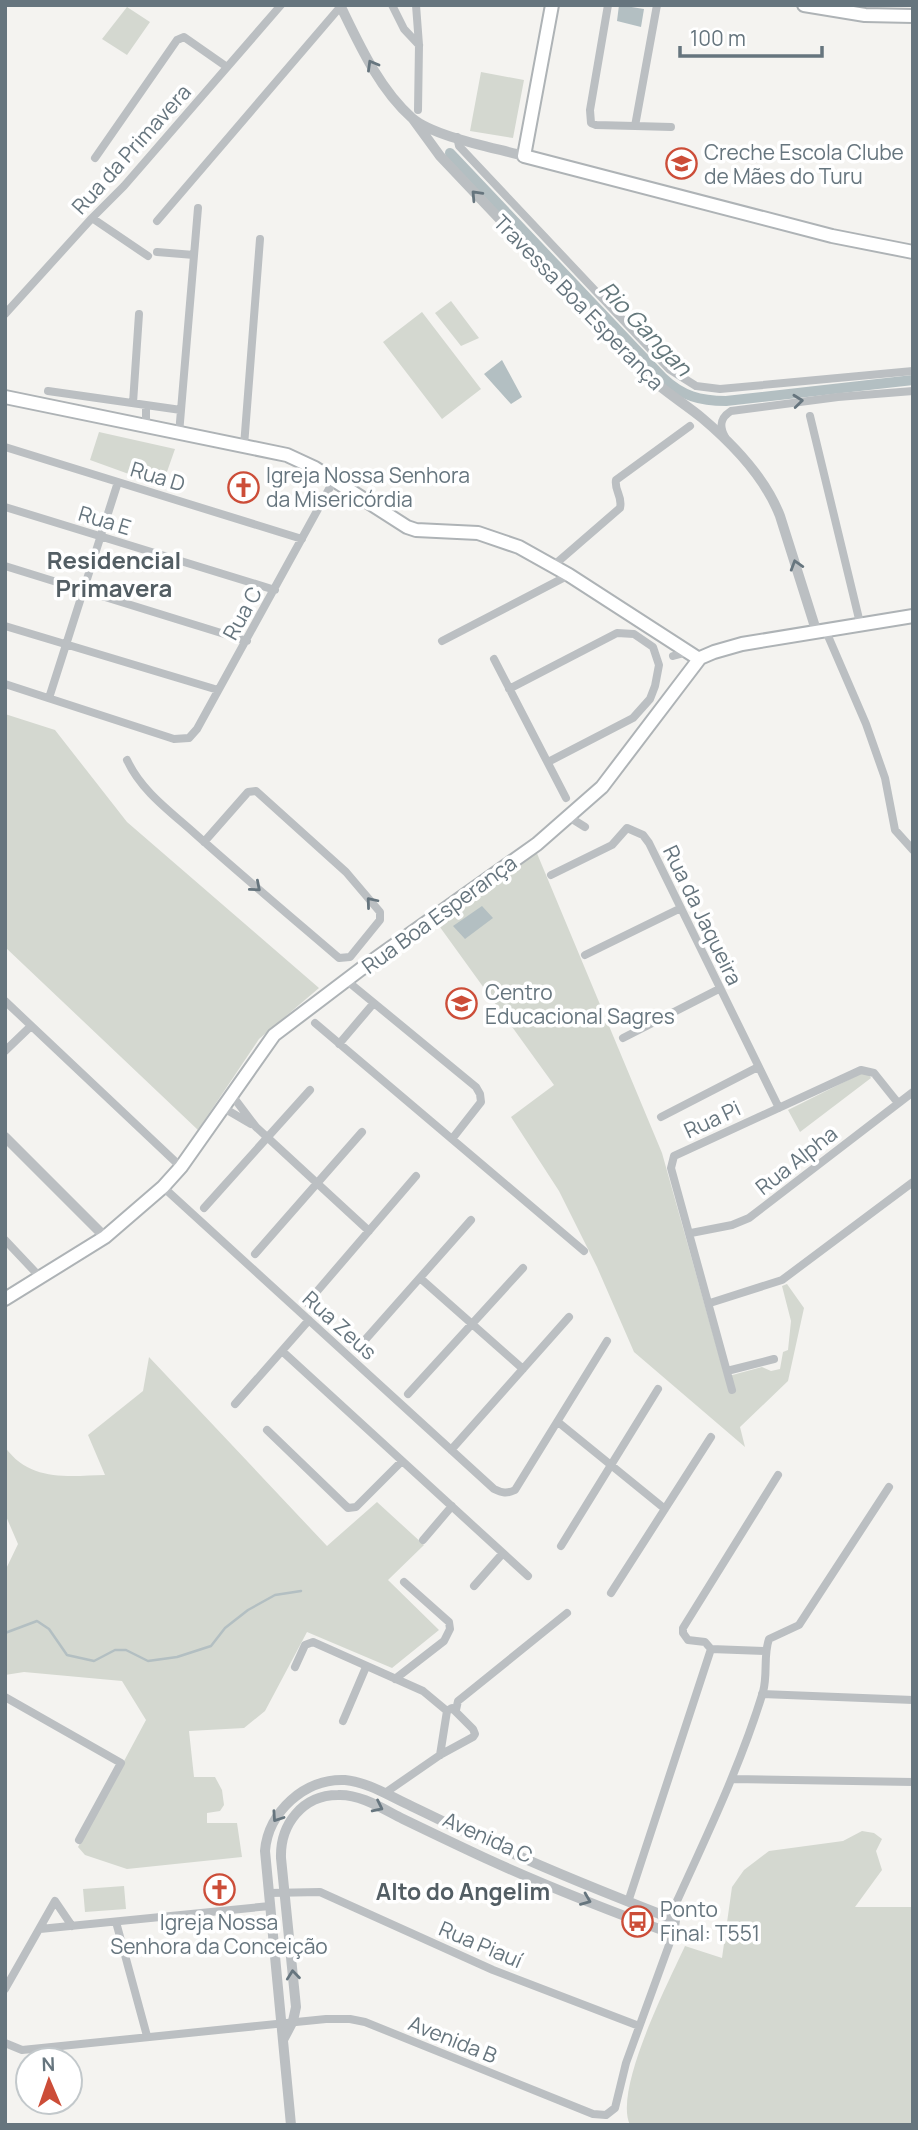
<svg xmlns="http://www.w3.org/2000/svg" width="918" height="2130" font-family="Manrope,sans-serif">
	<rect width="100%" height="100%" fill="#f4f3f0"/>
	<path fill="#d4d8d0" d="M127,7L150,22L127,55L102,39Z
		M481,72L524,80L513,138L470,131Z
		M451,301L479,338L461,346L435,313Z
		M422,312L481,389L442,419L383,342Z
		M99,432L175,449L162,486L90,460Z
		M5,714L55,730L127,822L319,988L259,1039L198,1130L5,947Z
		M536,851L662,1153L725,1377L762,1367L771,1371L780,1369L783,1352L788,1350L791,1321L782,1286L787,1284L804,1308L788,1381L740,1427L745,1447L634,1352L597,1267L559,1191L511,1117L554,1085L437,923Z
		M864,1072H867L871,1078L800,1132L788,1110Z
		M149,1357L327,1546L377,1502L424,1545L388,1580L439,1630L392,1668L307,1632L265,1711L244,1728L189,1731L194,1777H215L222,1790L224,1805L220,1811L207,1813V1823H237L242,1857L127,1869L85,1855L78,1847L146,1720L122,1681L24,1672L5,1675V1571L18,1544L5,1514V1447C30,1482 67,1476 105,1475L88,1435L143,1391Z
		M862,1831L874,1833L882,1839L876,1851L882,1870L855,1907H913V2125H630C613,2090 669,1981 685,1946L722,1958L732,1887L744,1870L769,1851L843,1841Z
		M124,1886L126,1909L85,1912L83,1889Z"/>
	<path fill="#b3bfc2" d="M619,5L644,9L641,27L617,21Z
		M502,360L522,397L511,404L484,374Z
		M482,906L493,918L465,939L453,926Z"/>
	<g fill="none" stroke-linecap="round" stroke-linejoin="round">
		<path stroke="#b3bfc2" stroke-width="2.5" d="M5,1633L37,1621L49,1629L67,1655L94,1661L115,1650H126L148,1661L177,1657L211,1646L225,1628L248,1610L275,1595L301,1591"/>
		<path stroke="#b3bfc2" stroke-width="10" d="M450,153L663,378C682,396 700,401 726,401L913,380"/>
		<defs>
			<path id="secondary" d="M552,5L524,156L832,236L913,252
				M804,5L865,15L913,16
				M5,397L287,455L315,468L407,527L416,530L478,533L519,547L569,575L699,659
				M5,1299L105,1237L163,1187L181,1167L274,1035L361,969L537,844L602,787L700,658L714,652L742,644L913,616"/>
		</defs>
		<use href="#secondary" stroke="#aeb3b6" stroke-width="16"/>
		<path stroke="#bbbfc2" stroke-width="8" d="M392,5L404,29L419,45
			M416,5L419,45L418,110
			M608,5L590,110L591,123L596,125L635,126L657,5
			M635,126L671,127
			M457,137L459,146L669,369L696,386L720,389L913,371
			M95,158L177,40L184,37L227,67
			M92,218L148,256
			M157,221L341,6
			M157,252L194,255
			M5,314L92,218L124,186L281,5
			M48,391L181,410
			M133,403L139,314
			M810,416L860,623
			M146,428V405
			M179,434L198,208
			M725,437C719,426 720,418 731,411L838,397L913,391
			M244,446L260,239
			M5,447L302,539
			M5,507L275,590
			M5,566L247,641
			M553,566L620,508C623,496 614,491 616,480L690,426
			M5,626L218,690
			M825,629L866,724L885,778L895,830L913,850
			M442,641L569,575
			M673,656L688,652
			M494,659L566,798
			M5,684L174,739L189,738L197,729L334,480
			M509,689L617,633L634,634L653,647L659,665L655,686L650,699L633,718L548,762
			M49,698L118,482
			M127,760C141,790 167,809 192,831C240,874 290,916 339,958L350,957L380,920V912L346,872L256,791L248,792L204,842
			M569,817L585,827
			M551,875L612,845L627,828L643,835L649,843L779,1108
			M585,955L681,908
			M346,980L476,1087L480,1094L481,1102L452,1139
			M5,1001L181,1167
			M315,1023L584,1251
			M623,1038L719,989
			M339,1044L373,1004
			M5,1051L31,1026
			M231,1094L256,1127L369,1231
			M222,1107L251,1124
			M661,1117L758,1067
			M163,1187L494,1489C502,1493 507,1494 515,1490L607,1341
			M204,1208L310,1090
			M691,1233L732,1225L749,1218L913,1092
			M5,1240L39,1276
			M255,1254L362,1132
			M420,1278L523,1369
			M307,1303L416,1176
			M710,1303L782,1280L913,1182
			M357,1349L471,1220
			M282,1351L528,1576
			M727,1371L774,1359
			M732,1390L671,1168L674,1156L861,1070L874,1073L898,1103
			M408,1394L523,1268
			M235,1404L309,1320
			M558,1422L665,1509
			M267,1430L348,1508L356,1507L402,1461
			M451,1450L569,1317
			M423,1540L452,1506
			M561,1546L658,1389
			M474,1586L503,1553
			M611,1593L711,1437
			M711,1649L705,1642L688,1640L683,1633V1628L778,1475
			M711,1649L765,1651
			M295,1667L305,1645L313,1642L423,1691L447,1711
			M395,1679L444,1641L450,1629L449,1622L404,1582
			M762,1694L913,1700
			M5,1697L121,1763L79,1840
			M456,1710L458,1701L567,1613
			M343,1721L366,1667
			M732,1779L913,1782
			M385,1793L440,1755L473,1737L475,1734L473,1729L452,1708L447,1711L440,1755
			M269,1893L320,1892L493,1970L639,2026
			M628,1902L711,1649
			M675,1920L677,1901C708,1833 741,1764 763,1692C768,1674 763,1656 769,1639L799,1625L889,1487
			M116,1922L147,2036
			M40,1929L270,1906
			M5,1989L55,1901L72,1926
			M5,2043L22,2050L326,2019H350L365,2022L593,2114L606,2115L615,2108L626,2063L673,1934"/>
		<path stroke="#bbbfc2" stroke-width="10" d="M340,5C359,44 379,89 412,118C434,137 496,148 524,156
			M413,119L440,156L646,374C663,391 684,403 702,418C734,445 765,477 780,516L816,630
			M5,1137L105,1237
			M283,2040L293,2021L296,2007L281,1858C280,1825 302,1795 338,1795C361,1794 383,1809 403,1819C430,1832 457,1845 485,1858C546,1886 610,1911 673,1934L675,1920C613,1896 552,1872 492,1844C462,1831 434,1817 405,1803C386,1794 366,1782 345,1780C305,1778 268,1812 265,1851L291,2125"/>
		<use href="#secondary" stroke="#fff" stroke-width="12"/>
	</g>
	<defs><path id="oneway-chevron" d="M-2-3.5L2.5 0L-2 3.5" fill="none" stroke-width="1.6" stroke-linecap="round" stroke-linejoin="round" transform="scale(1.75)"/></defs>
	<g stroke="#66757e">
		<use href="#oneway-chevron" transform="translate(372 65) rotate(-120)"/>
		<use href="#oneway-chevron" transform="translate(476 195) rotate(-133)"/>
		<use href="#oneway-chevron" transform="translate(798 401) rotate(-6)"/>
		<use href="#oneway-chevron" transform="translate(796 565) rotate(-107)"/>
		<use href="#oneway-chevron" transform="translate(256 887) rotate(41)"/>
		<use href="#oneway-chevron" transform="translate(371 902) rotate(-130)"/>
		<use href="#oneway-chevron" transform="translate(378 1807) rotate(26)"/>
		<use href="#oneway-chevron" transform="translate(277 1817) rotate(124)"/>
		<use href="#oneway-chevron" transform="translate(586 1900) rotate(22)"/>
		<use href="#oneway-chevron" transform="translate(293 1975) rotate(-96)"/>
	</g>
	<defs>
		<symbol id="school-ring" viewBox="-11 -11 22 22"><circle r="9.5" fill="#fff" stroke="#cc4d38" stroke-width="1.5"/><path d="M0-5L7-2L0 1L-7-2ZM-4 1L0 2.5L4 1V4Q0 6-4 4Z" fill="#cc4d38"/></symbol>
		<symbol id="church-ring" viewBox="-11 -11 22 22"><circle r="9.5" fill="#fff" stroke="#cc4d38" stroke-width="1.5"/><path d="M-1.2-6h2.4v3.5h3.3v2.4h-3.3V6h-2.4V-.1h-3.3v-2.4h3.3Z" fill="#cc4d38"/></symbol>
		<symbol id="bus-ring" viewBox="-11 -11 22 22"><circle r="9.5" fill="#fff" stroke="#cc4d38" stroke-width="1.5"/><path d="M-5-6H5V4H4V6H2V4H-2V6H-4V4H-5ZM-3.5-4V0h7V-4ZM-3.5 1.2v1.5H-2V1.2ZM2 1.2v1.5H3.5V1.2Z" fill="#cc4d38"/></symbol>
	</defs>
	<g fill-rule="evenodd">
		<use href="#school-ring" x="664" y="146" width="35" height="35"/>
		<use href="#church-ring" x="226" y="470" width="35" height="35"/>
		<use href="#school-ring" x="444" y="986" width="35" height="35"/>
		<use href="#church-ring" x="202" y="1872" width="35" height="35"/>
		<use href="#bus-ring" x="620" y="1904" width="35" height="35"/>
	</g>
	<g text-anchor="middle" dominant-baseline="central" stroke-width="7" stroke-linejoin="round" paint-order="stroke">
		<g font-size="21" fill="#66757e" stroke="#fff">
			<text transform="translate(131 149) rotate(-48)">Rua da Primavera</text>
			<text transform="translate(579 302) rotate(46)">Travessa Boa Esperança</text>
			<text transform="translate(158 476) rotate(17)">Rua D</text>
			<text transform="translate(105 520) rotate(17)">Rua E</text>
			<text transform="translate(242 613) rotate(-61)">Rua C</text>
			<text transform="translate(439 914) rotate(-36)">Rua Boa Esperança</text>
			<text transform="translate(703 915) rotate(64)">Rua da Jaqueira</text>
			<text transform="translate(712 1119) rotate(-25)">Rua Pi</text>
			<text transform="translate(796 1160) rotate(-38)">Rua Alpha</text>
			<text transform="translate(340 1325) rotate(42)">Rua Zeus</text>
			<text transform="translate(488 1837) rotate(24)">Avenida C</text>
			<text transform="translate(481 1944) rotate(23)">Rua Piauí</text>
			<text transform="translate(453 2039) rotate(22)">Avenida B</text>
		</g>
		<g font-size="21" fill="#66757e" stroke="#fff" text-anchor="start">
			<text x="704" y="152">Creche Escola Clube<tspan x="704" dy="24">de Mães do Turu</tspan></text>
			<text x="266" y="475">Igreja Nossa Senhora<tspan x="266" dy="24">da Misericórdia</tspan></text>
			<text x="485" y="992">Centro<tspan x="485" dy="24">Educacional Sagres</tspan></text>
			<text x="660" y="1909">Ponto<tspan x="660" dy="24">Final: T551</tspan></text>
			<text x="219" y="1922" text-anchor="middle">Igreja Nossa<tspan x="219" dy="24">Senhora da Conceição</tspan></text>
		</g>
		<g font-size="23" font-style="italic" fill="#63777b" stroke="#fff">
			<text transform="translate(646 328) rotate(46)">Rio Gangan</text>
		</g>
		<g font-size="23" font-weight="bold" fill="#535e64" stroke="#fff">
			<text x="463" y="1891">Alto do Angelim</text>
		</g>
		<g font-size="24" font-weight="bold" fill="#535e64" stroke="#fff">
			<text x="114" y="559">Residencial<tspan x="114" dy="28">Primavera</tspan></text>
		</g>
	</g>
	<rect width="918" height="2130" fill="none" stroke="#66757e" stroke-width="14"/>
	<g transform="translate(49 2081) rotate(358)"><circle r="33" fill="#ffffff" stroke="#c2c8cb" stroke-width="2"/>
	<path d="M0-5L12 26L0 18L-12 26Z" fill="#cc4d38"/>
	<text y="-10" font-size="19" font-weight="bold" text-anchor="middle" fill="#66757e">N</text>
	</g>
	<path d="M680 46v10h142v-10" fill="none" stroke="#66757e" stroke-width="3.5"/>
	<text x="690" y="46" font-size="21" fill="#66757e" stroke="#ffffff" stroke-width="5" paint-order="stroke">100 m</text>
</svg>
